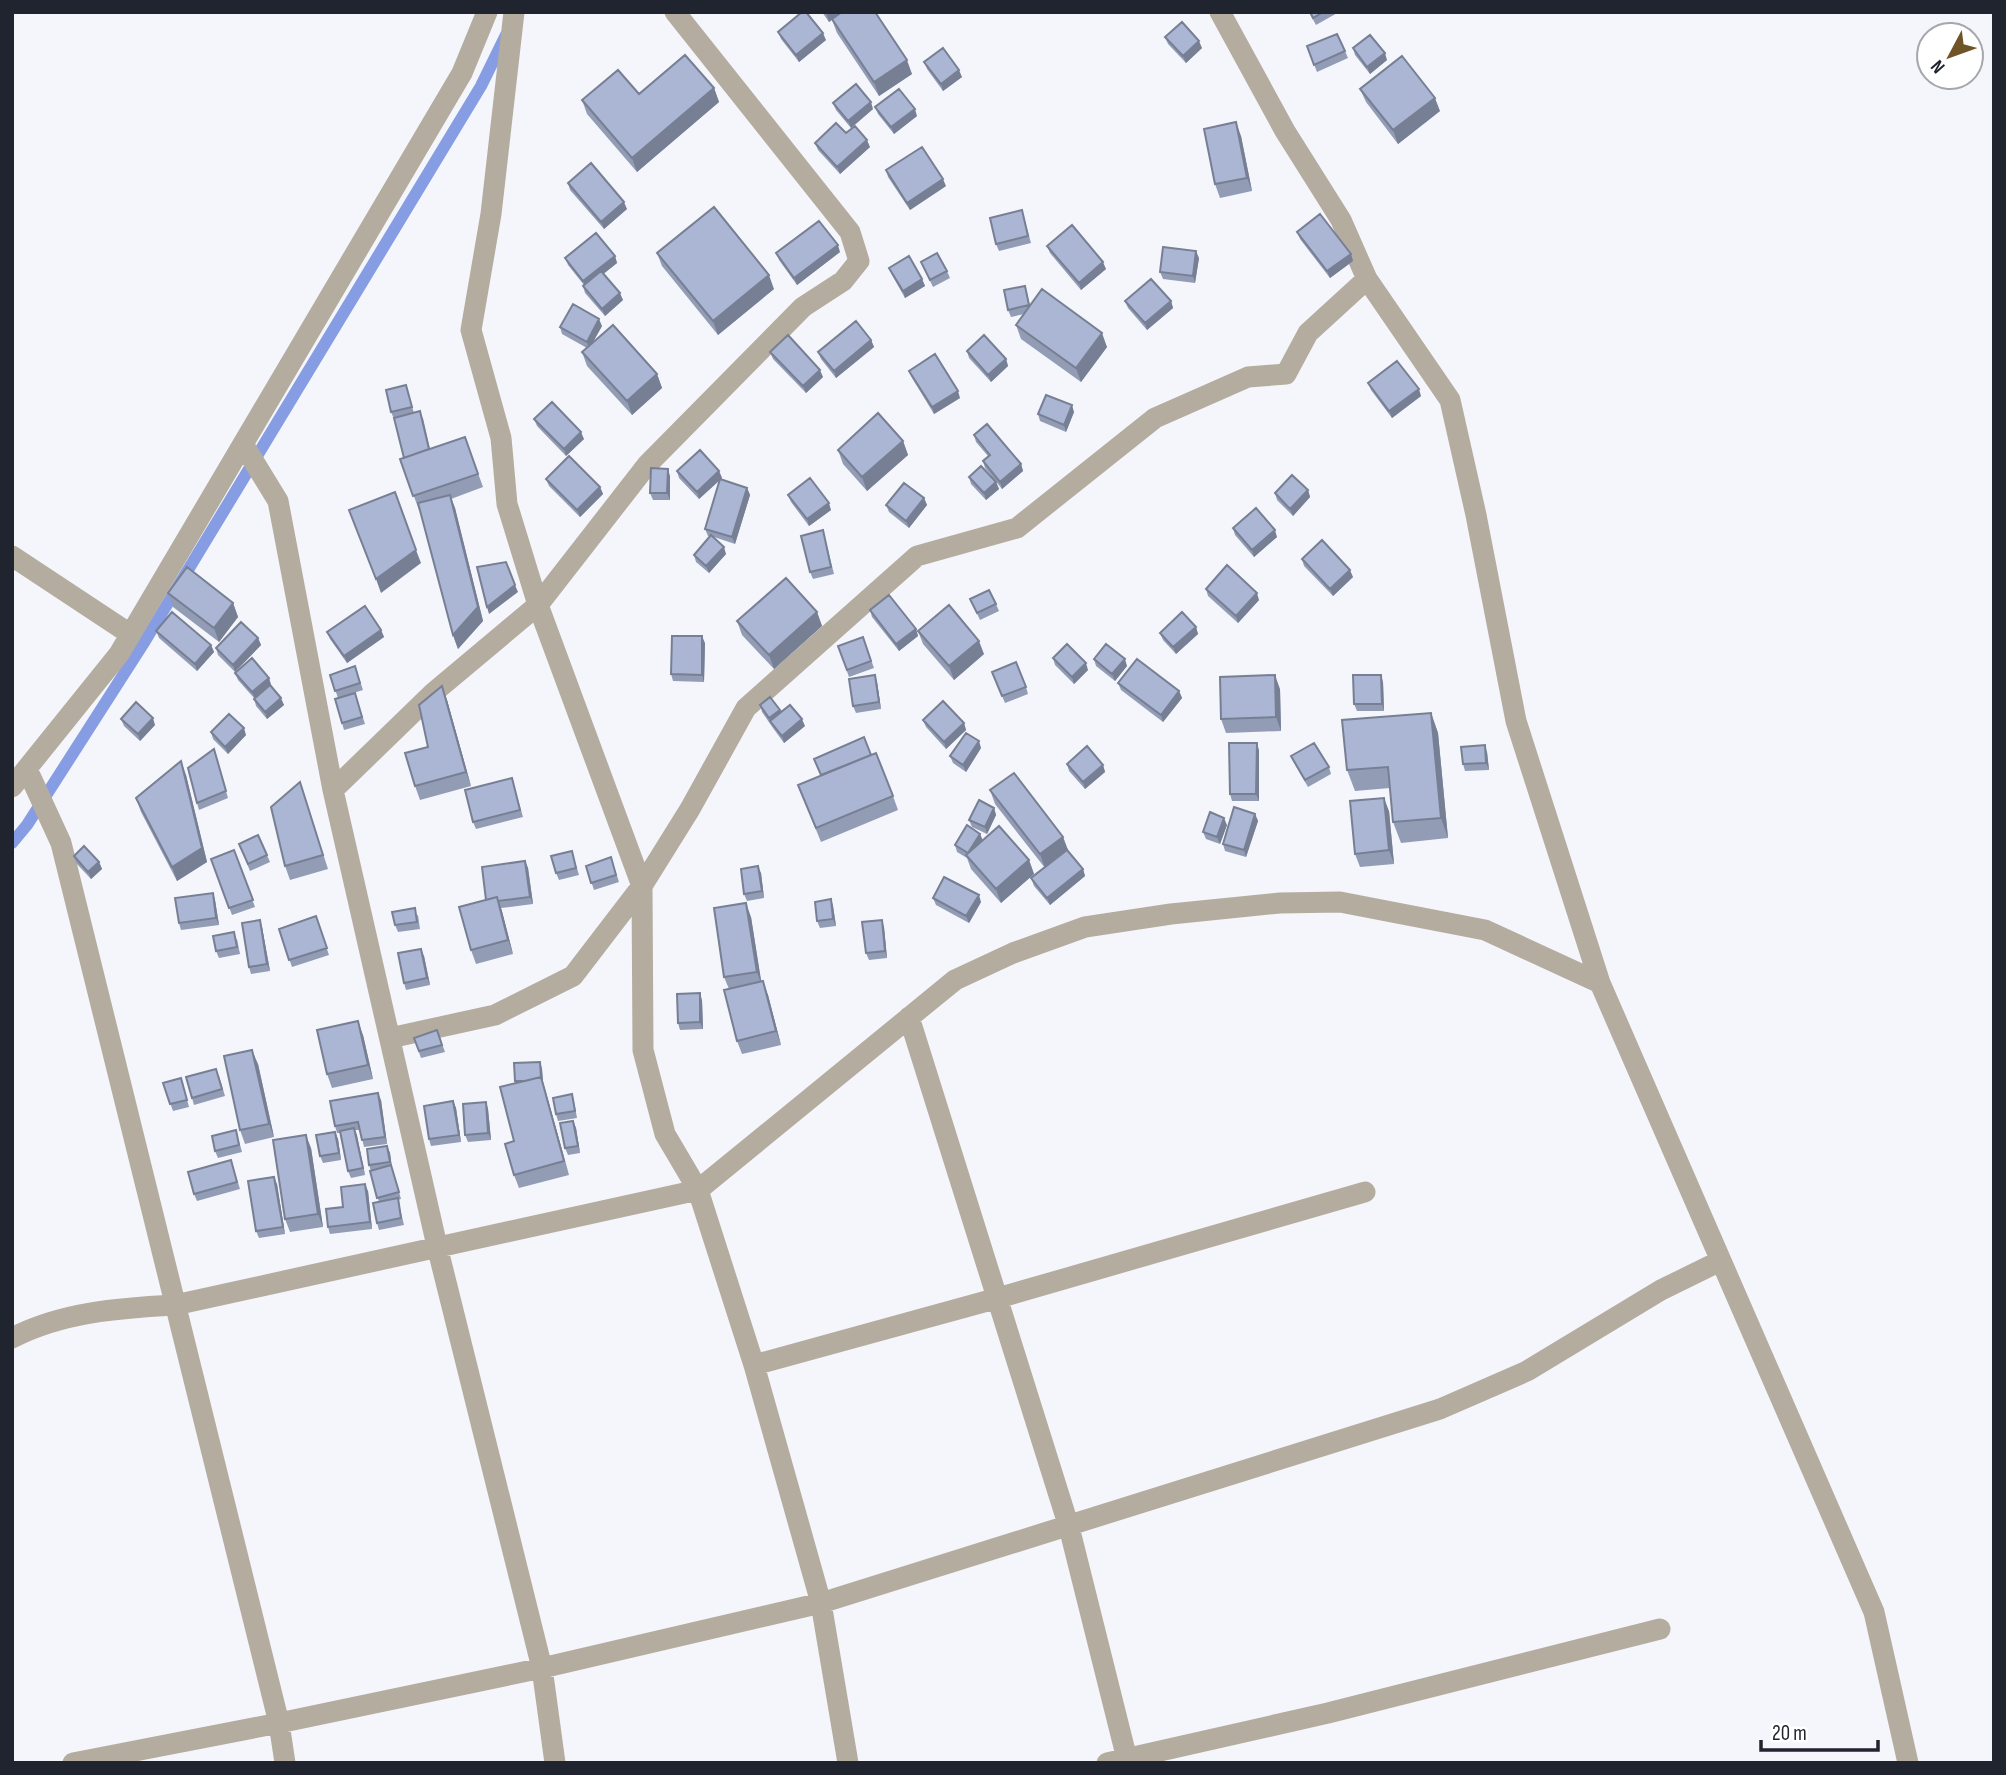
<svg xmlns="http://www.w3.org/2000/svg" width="2006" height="1775" font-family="'Sofia Sans Condensed',sans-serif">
	<rect width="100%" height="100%" fill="#f4f6fc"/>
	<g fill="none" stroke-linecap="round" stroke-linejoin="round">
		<path stroke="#869de3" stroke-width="12" d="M12,843L27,825L145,641L481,86L506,35"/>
		<path stroke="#b5aca0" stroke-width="21" d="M514,12L491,214L471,330L501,438L507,504L538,605L642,886L643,1050L665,1134L698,1190L754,1365L821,1603L848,1763
			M1220,12L1285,131L1341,220L1367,279L1450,400L1476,515L1516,721L1600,983L1874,1612L1908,1763
			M243,444L278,501L333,790L437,1246L542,1668L555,1763
			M12,556L130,634
			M27,769L61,843L279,1723L285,1763
			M12,787L119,654L462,73L487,12
			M333,790L433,693L538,605L647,465L803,307L843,281L859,261L850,232L675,12
			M909,1017L1069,1527L1127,1759
			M390,1038L495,1015L573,976L642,886L690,809L746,708L917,556L1017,528L1155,418L1248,377L1286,374L1308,333L1367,279
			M12,1338C62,1312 120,1308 175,1305L698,1190L955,980L1013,953L1085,927L1171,914L1280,903L1340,902L1485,930L1600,983
			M754,1365L998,1298L1365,1192
			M73,1763L279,1723L542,1668L821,1603L1440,1409L1527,1371L1661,1290L1720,1261
			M1107,1763L1328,1713L1660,1629"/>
	</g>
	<path fill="#929db5" d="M822,12H875L912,74L879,96L837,33L832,20L829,22Z
		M1309,12H1339L1316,25Z
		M778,32L826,40L799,62L781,39Z
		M1165,37L1202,48L1186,63L1168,44Z
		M1307,46L1345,51L1348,58L1317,72Z
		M1353,48L1387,60L1370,74L1355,55Z
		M924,62L962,77L943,91L927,69Z
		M714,88L719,102L637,172L587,114L582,100Z
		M1360,89L1440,111L1398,144L1366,102Z
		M833,103L873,109L851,128L836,110Z
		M875,107L917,116L894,134L878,114Z
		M1241,136L1252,191L1220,198L1215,184Z
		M815,143L870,147L840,174L818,150Z
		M886,170L946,186L910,210L888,177Z
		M568,183L627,209L604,229L570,190Z
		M1024,217L1031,243L999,251L996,244Z
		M1297,232L1351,254L1353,261L1330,278L1300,239Z
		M1047,246L1106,269L1081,290L1050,253Z
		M840,252L797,285L779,260L776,253Z
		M657,253L774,289L718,335L662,266Z
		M615,256L617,263L603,274L623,300L605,316L585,293L583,286L584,285L568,265L565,258Z
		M1199,258L1195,283L1163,279L1160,272Z
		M921,262L947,271L950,278L933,287Z
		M889,268L922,279L925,286L905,298L892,275Z
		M1027,293L1030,306L1107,347L1081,382L1021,339L1016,325L1024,314L1011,317L1008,310Z
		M1125,301H1171L1173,308L1147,330L1128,308Z
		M602,326L593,342L657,374L662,388L632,415L587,366L582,352L587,348L562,334L560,327Z
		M871,340L874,347L836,378L821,359L818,352Z
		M967,351L1006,359L1008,366L991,382L969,358Z
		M770,352L823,377L806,393L773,359Z
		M909,371L960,398L934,414L912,378Z
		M1368,383L1421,396L1392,418L1371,390Z
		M406,385L414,413L423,418L430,449L465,437L483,487L451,499L455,508L483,621L458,649L453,635L420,510H419L400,459L404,458L394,419L391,412Z
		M1074,412L1066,432L1040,421L1038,414Z
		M534,419L584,439L566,456L537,426Z
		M974,435L1021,464L1023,471L1002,489L985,468L983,461L988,456L976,442Z
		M903,441L908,455L867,491L843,464L838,450Z
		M677,471H719L722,478L720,479L747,488L750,495L735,544L714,537L726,554L709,573L696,562L694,555L710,536H708L705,529L720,480L699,499L679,478Z
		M670,476V500H653L650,493Z
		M969,477L996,482L999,489L986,500L971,484Z
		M546,479L600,487L603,494L580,517L549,486Z
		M1308,490L1310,497L1293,516L1277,500L1275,493Z
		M788,495L831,510L809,526L791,502Z
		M924,498L927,505L909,528L889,512L886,505Z
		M1233,528L1277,537L1254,557L1235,535Z
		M823,530L834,574L813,579L810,572Z
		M1302,559L1353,577L1333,596L1304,566Z
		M1206,589L1259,600L1238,623L1208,596Z
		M168,593L233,603L238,617L219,642L173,607Z
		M970,599L996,604L999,611L980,620Z
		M870,610L916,629L918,636L899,651L872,617Z
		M817,612L822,626L774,669L742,635L737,621Z
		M1196,627L1198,634L1176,654L1163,640L1160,633Z
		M381,630L384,637L347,663L330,639L327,632Z
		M156,631L211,645L214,652L197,671L159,638Z
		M918,631L984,654L954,680L923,644Z
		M863,637L874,668L849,677L838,646Z
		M258,638L261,645L235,672L218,655L216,648Z
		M705,643L704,682L673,681L671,674Z
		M1053,658L1088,670L1074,684L1055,665Z
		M1094,659L1127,666L1115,681L1096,666Z
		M355,666L363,690L338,698L330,675Z
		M992,672L1026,687L1028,694L1005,703Z
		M235,673L269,678L271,685H270L284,705L267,719L256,706L254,698L238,680Z
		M875,675L877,682L881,709L856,713L853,706Z
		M1383,682L1384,711H1357L1354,704Z
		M1118,683L1179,691L1182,698L1163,722L1121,690Z
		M1280,689L1281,731L1226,733L1221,719Z
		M355,693L365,724L344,730L335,699Z
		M447,700L471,786L420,800L415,786L428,747Z
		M760,705L780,710L781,712L805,726L784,743L773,728L762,712Z
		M1431,713L1438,733L1448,838L1401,843L1393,822L1390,788L1355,791L1347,770Z
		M121,719L155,725L140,741L124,726Z
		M923,720L964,723L966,730L946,749L926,727Z
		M211,732L246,735L228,754L213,739Z
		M981,748L966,772L953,763L950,756Z
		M214,749L228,798L199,810L197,803Z
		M1259,750V801H1232L1230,794Z
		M1487,752L1489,770L1465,771L1463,764Z
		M871,755L893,796L898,810L821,842L798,785Z
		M1291,756L1329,767L1331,774L1308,787L1294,763Z
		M1067,764L1103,765L1105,772L1085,789L1069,771Z
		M186,775L207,862L177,881L141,812L136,798Z
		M512,778L523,817L476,829L473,822Z
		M300,782L328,869L290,880L285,866Z
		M990,790L1063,837L1068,851L1083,869L1085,876L1050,905L1034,886L1031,878L1045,868L995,804Z
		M994,808L996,815L987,834L972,827L969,820Z
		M1389,811L1394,864L1360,867L1355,854Z
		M1255,814L1258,821L1246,857L1225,851L1223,844Z
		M1227,825L1220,844L1206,839L1203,832Z
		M980,834L983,841L1029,860L1034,874L1001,903L971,869L967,858L957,852L955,845Z
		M239,844L267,855L270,862L250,871Z
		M234,850L255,907L232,915L211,859Z
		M74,856L99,862L102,869L91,879L76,863Z
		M611,857L619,882L594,890L586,866Z
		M574,858L579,875L559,880L556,873Z
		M525,861L528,868L533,904L501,908L513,954L476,964L471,950L486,900Z
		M761,873L764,898L747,901L744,894Z
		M213,893L215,900L219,925L181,930L179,923Z
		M933,898L981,902L969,923L936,905Z
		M831,899L833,906L836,926L820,928L817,921Z
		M418,915L420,929L398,932L395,925Z
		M316,916L329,955L292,967L279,929Z
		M751,917L761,982L768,995L781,1045L742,1054L737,1041L729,989L724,977Z
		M262,927L270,971L251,974L249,967Z
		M884,927L887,958L869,960L866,953Z
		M237,939L240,954L219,958L216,951Z
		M424,956L430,985L406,990L404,983Z
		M702,1000L703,1029L680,1030L678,1023Z
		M437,1030L445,1052L421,1058L414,1038Z
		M363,1035L373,1079L332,1088L327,1074Z
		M540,1062L542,1069L543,1082L569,1175L519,1188L514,1175L515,1081Z
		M258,1064L274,1137L245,1144L240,1130Z
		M219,1076L225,1096L194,1105L192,1098Z
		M163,1083L183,1085L189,1107L173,1111Z
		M381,1100L387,1144L364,1147L360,1130H355L365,1175L351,1178L348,1171L340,1133H337L335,1126Z
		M453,1101L456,1108L461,1142L431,1146L429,1139Z
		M574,1101L577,1118L558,1121L556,1114Z
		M486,1102L488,1109L491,1140L468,1142L465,1135Z
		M573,1121L576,1128L580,1153L568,1155L565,1148Z
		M236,1130L242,1152L218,1158L215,1151Z
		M335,1132L338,1139L341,1160L323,1163L320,1156Z
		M387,1146L390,1153L392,1168L401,1199L398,1200L404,1225L379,1230L377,1223L379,1202L370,1171H371L369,1165Z
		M311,1148L323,1227L290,1232L285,1219Z
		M233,1167L240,1189L197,1201L194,1194Z
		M277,1184L285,1234L259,1238L256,1231Z
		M368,1191L372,1229L330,1234L328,1227L343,1207Z"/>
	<path fill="#777f94" d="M826,12H842L829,22Z
		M823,33L826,40L799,62L796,55Z
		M1199,41L1202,48L1186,63L1183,56Z
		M1385,53L1387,60L1370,74L1367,67Z
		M907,60L912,74L879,96L874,82Z
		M959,70L962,77L943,91L941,84Z
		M714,88L719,102L637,172L632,158Z
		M1435,98L1440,111L1398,144L1393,130Z
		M871,102L873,109L851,128L848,121Z
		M915,109L917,116L894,134L891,127Z
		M1236,122L1241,136L1252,191L1247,178Z
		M867,140L870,147L840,174L837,167Z
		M943,179L946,186L910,210L907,203Z
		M624,202L627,209L604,229L601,222Z
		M838,245L840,252L797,285L794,278Z
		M1196,251L1199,258L1195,283L1193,276Z
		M1351,254L1353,261L1330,278L1327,271Z
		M615,256L617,263L586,288L583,281Z
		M1103,262L1106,269L1081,290L1079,283Z
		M769,275L774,289L718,335L713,321Z
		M922,279L925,286L905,298L903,291Z
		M620,293L623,300L605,316L602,309Z
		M1171,301L1173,308L1147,330L1145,323Z
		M599,319L602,326L589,349L587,342Z
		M1102,333L1107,347L1081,382L1076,368Z
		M871,340L874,347L836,378L834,371Z
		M1006,359L1008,366L991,382L988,375Z
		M820,370L823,377L806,393L803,386Z
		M657,374L662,388L632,415L627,401Z
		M1419,389L1421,396L1392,418L1389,411Z
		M958,391L960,398L934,414L932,407Z
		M1072,405L1074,412L1066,432L1064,425Z
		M581,432L584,439L566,456L564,449Z
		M903,441L908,455L867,491L862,477Z
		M1021,464L1023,471L1002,489L1000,482Z
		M668,469L670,476V500L667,493Z
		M719,471L722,478L699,499L697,492Z
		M996,482L999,489L986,500L984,493Z
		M600,487L603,494L580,517L577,510Z
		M747,488L750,495L735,544L732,537Z
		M1308,490L1310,497L1293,516L1290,509Z
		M450,495L455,508L483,621L458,649L453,635Z
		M924,498L927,505L909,528L906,521Z
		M829,503L831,510L809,526L807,519Z
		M1275,530L1277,537L1254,557L1252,550Z
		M724,547L726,554L709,573L706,566Z
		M416,550L421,563L381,593L376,579Z
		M1350,570L1353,577L1333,596L1330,589Z
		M515,585L518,592L489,614L487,607Z
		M1257,593L1259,600L1238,623L1236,616Z
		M233,603L238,617L219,642L214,628Z
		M817,612L822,626L774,669L769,655Z
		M1196,627L1198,634L1176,654L1173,647Z
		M916,629L918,636L899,651L896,644Z
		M381,630L384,637L347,663L344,656Z
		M702,636L705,643L704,682L702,675Z
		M258,638L261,645L235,672L233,665Z
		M979,641L984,654L954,680L949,666Z
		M211,645L214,652L197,671L195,664Z
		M1125,659L1127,666L1115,681L1112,674Z
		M1086,663L1088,670L1074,684L1072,677Z
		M875,675L877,682L881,709L879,702Z
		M1275,675L1280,689L1281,731L1276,717Z
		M1381,675L1383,682L1384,711L1382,704Z
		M269,678L271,685L255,699L252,692Z
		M442,686L447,700L471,786L466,772Z
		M1179,691L1182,698L1163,722L1161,715Z
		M281,698L284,705L267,719L265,712Z
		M780,710L783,717L770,721L769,718Z
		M1431,713L1438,733L1448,838L1441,818Z
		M153,718L155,725L140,741L138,734Z
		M802,719L805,726L784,743L782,736Z
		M964,723L966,730L946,749L944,742Z
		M244,728L246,735L228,754L225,747Z
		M979,741L981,748L966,772L963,765Z
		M1257,743L1259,750V801L1256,794Z
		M1485,745L1487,752L1489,770L1486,763Z
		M181,761L186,775L207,862L177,881L172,867Z
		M1103,765L1105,772L1085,789L1083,782Z
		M1384,798L1389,811L1394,864L1389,850Z
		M994,808L996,815L987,834L985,827Z
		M1255,814L1258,821L1246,857L1244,850Z
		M1224,818L1227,825L1220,844L1217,837Z
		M980,834L983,841L970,860L968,853Z
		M1063,837L1068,850L1045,868L1040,854Z
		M1029,860L1034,874L1001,903L996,889Z
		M525,861L528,868L533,904L530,897Z
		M99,862L102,869L91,879L88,872Z
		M758,866L761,873L764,898L762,891Z
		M1083,869L1085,876L1050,905L1047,898Z
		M213,893L215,900L219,925L216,918Z
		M979,895L981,902L969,923L966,916Z
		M497,897L502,911L513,954L508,940Z
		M831,899L833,906L836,926L833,919Z
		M746,903L751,917L762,986L757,972Z
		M260,920L262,927L270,971L267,964Z
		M882,920L884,927L887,958L885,951Z
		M421,949L424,956L430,985L427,978Z
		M763,981L768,995L781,1045L776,1031Z
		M700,993L702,1000L703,1029L700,1022Z
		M358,1021L363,1035L373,1079L368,1065Z
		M252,1050L258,1064L274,1137L269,1124Z
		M540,1062L542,1069L543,1082L569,1175L541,1080Z
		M378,1093L381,1100L387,1144L385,1137Z
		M453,1101L456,1108L461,1142L459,1135Z
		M486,1102L488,1109L491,1140L488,1133Z
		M573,1121L576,1128L580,1153L578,1146Z
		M354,1128L357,1135L365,1175L363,1168Z
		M335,1132L338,1139L341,1160L339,1153Z
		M306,1135L311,1148L323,1227L318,1214Z
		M387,1146L390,1153L392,1168L401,1199L390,1162Z
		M274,1177L277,1184L285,1234L283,1227Z
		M365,1184L368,1191L372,1229L370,1222Z"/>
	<path fill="#aab6d3" stroke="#777f94" stroke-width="2" d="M802,12H806L823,33L796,55L778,32Z
		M842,12H875L907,60L874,82L832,19Z
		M1310,12H1323L1313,18Z
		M1182,22L1199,41L1183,56L1165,37Z
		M1337,34L1345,51L1314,65L1307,46Z
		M1370,35L1385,53L1367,67L1353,48Z
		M943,48L959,70L941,84L924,62Z
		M685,55L714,88L632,158L582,100L618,70L639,94Z
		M1402,56L1435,98L1393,130L1360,89Z
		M856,84L871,102L848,121L833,103Z
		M899,89L915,109L891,127L875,107Z
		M1236,122L1247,178L1215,184L1204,129Z
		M836,123L846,133L855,126L867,140L837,167L815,143Z
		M922,147L943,179L907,203L886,170Z
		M591,163L624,202L601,222L568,183Z
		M714,207L769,275L713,321L657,253Z
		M1022,210L1028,236L996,244L990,218Z
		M1320,214L1351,254L1327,271L1297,232Z
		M819,221L838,245L794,278L776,253Z
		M1072,225L1103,262L1079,283L1047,246Z
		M596,233L615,256L583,281L565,258Z
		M1163,247L1196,251L1193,276L1160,272Z
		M937,253L947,271L930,280L921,262Z
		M909,256L922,279L903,291L889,268Z
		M601,271L620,293L602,309L583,286Z
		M1151,279L1171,301L1145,323L1125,301Z
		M1025,286L1029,305L1008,310L1004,290Z
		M1042,289L1102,333L1076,368L1016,325Z
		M573,304L599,319L587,342L560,327Z
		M856,321L871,340L834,371L818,352Z
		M613,325L657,374L627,401L582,352Z
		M788,335L820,370L803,386L770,352Z
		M984,335L1006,359L988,375L967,351Z
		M935,354L958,391L932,407L909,371Z
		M1397,361L1419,389L1389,411L1368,383Z
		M406,385L412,407L391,412L386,390Z
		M1046,395L1072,405L1064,425L1038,414Z
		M552,402L581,432L564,449L534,419Z
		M420,411L429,449L404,458L394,418Z
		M878,413L903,441L862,477L838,450Z
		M987,424L1021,464L1000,482L983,461L990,455L974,435Z
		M465,437L478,474L413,496L400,459Z
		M700,450L719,471L697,492L677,471Z
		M569,456L600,487L577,510L546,479Z
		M981,466L996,482L984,493L969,477Z
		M651,468L668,469L667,493H650Z
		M1292,475L1308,490L1290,509L1275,493Z
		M810,478L829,503L807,519L788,495Z
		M720,479L747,488L732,537L705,529Z
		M904,483L924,498L906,521L886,505Z
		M395,492L416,550L376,579L349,510Z
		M450,495L478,607L453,635L418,503Z
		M1256,508L1275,530L1252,550L1233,528Z
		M823,530L831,567L810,572L801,536Z
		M711,535L724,547L706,566L694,555Z
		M1322,540L1350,570L1330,589L1302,559Z
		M506,562L515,585L487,607L477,567Z
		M1227,565L1257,593L1236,616L1206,589Z
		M187,567L233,603L214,628L168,593Z
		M786,578L817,612L769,655L737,621Z
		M989,590L996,604L977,613L970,599Z
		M889,595L916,629L896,644L870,610Z
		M949,605L979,641L949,666L918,631Z
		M365,606L381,630L344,656L327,632Z
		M172,612L211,645L195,664L156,631Z
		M1182,612L1196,627L1173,647L1160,633Z
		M241,622L258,638L233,665L216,648Z
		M672,636H702V675L671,674Z
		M863,637L871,661L847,670L838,646Z
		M1067,644L1086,663L1072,677L1053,658Z
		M1106,644L1125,659L1112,674L1094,659Z
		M252,658L269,678L252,692L235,673Z
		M1137,659L1179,691L1161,715L1118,683Z
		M1016,662L1026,687L1002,696L992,672Z
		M355,666L360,683L335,691L330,675Z
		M875,675L879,702L853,706L849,679Z
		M1275,675L1276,717L1221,719L1220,677Z
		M1353,675H1381L1382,704H1354Z
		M270,685L281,698L265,712L254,699Z
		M442,686L466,772L415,786L405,753L428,747L419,705Z
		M355,693L362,717L342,723L335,699Z
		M770,697L780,710L769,718L760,705Z
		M943,701L964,723L944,742L923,720Z
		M136,702L153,718L138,734L121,719Z
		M790,705L802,719L782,736L770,721Z
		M1431,713L1441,818L1393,822L1388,767L1347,770L1342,720Z
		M229,714L244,728L225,747L211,732Z
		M966,733L979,741L963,765L950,756Z
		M864,737L871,755L821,775L814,759Z
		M1229,743H1257L1256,794H1230Z
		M1314,743L1329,767L1305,780L1291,756Z
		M1485,745L1486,763L1463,764L1461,747Z
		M1087,746L1103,765L1083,782L1067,764Z
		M214,749L226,791L197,803L188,768Z
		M876,753L893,796L816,828L798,785Z
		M181,761L202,848L172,867L136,798Z
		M1014,773L1063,837L1040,854L990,790Z
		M512,778L520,810L473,822L465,790Z
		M300,782L323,855L285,866L271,807Z
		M1384,798L1389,850L1355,854L1350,801Z
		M979,800L994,808L985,827L969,820Z
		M1234,807L1255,814L1244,850L1223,844Z
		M1210,812L1224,818L1217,837L1203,832Z
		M967,825L980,834L968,853L955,845Z
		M999,826L1029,860L996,889L966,855Z
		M258,835L267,855L248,864L239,844Z
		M84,846L99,862L88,872L74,856Z
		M234,850L253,900L229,908L211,859Z
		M1067,850L1083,869L1047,898L1031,878Z
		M572,851L576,868L556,873L551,856Z
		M611,857L616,875L591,883L586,866Z
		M525,861L530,897L498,901L497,897L486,900L482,867Z
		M758,866L762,891L744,894L741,869Z
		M944,877L979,895L966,916L933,898Z
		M213,893L216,918L179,923L175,898Z
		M497,897L508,940L471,950L459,907Z
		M831,899L833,919L817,921L815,902Z
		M746,903L757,972L724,977L714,908Z
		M415,908L417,922L395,925L392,912Z
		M316,916L327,948L289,960L279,929Z
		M260,920L267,964L249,967L242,923Z
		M882,920L885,951L866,953L862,922Z
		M234,932L237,947L216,951L213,936Z
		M421,949L427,978L404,983L398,953Z
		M763,981L776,1031L737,1041L724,990Z
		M700,993V1022L678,1023L677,994Z
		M358,1021L368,1065L327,1074L317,1030Z
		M437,1030L442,1045L419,1051L414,1038Z
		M252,1050L269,1124L240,1130L224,1056Z
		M540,1062L541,1077L525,1081H515L514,1063Z
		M216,1069L222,1089L192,1098L186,1077Z
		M541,1077L564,1161L514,1175L505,1144L514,1141L500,1087Z
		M181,1078L187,1100L170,1104L163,1083Z
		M378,1093L385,1137L362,1140L358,1122L335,1126L330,1101Z
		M572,1094L575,1111L556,1114L553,1098Z
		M453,1101L459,1135L429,1139L424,1106Z
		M486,1102L488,1133L465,1135L463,1104Z
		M573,1121L578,1146L565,1148L560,1123Z
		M354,1128L363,1168L348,1171L340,1131Z
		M236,1130L239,1145L215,1151L212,1136Z
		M335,1132L339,1153L320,1156L316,1135Z
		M306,1135L318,1214L285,1219L273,1140Z
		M387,1146L390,1162L369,1165L367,1149Z
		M231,1160L237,1182L194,1194L188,1172Z
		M391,1165L399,1192L377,1198L370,1171Z
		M274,1177L283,1227L256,1231L248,1181Z
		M365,1184L370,1222L328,1227L326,1209L343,1207L341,1187Z
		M398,1198L401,1218L377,1223L373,1203Z"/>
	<rect width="2006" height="1775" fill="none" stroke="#20242f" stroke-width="28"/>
	<g transform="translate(1950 56) rotate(229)"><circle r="33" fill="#ffffff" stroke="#a6a7ac" stroke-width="2"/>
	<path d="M0-5L12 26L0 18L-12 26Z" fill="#705326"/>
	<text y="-10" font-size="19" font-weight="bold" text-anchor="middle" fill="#20242f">N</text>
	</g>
	<path d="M1761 1740v10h117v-10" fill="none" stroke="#20242f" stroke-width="3.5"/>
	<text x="1772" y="1740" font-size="21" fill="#20242f" stroke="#ffffff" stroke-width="5" paint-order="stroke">20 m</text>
</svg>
